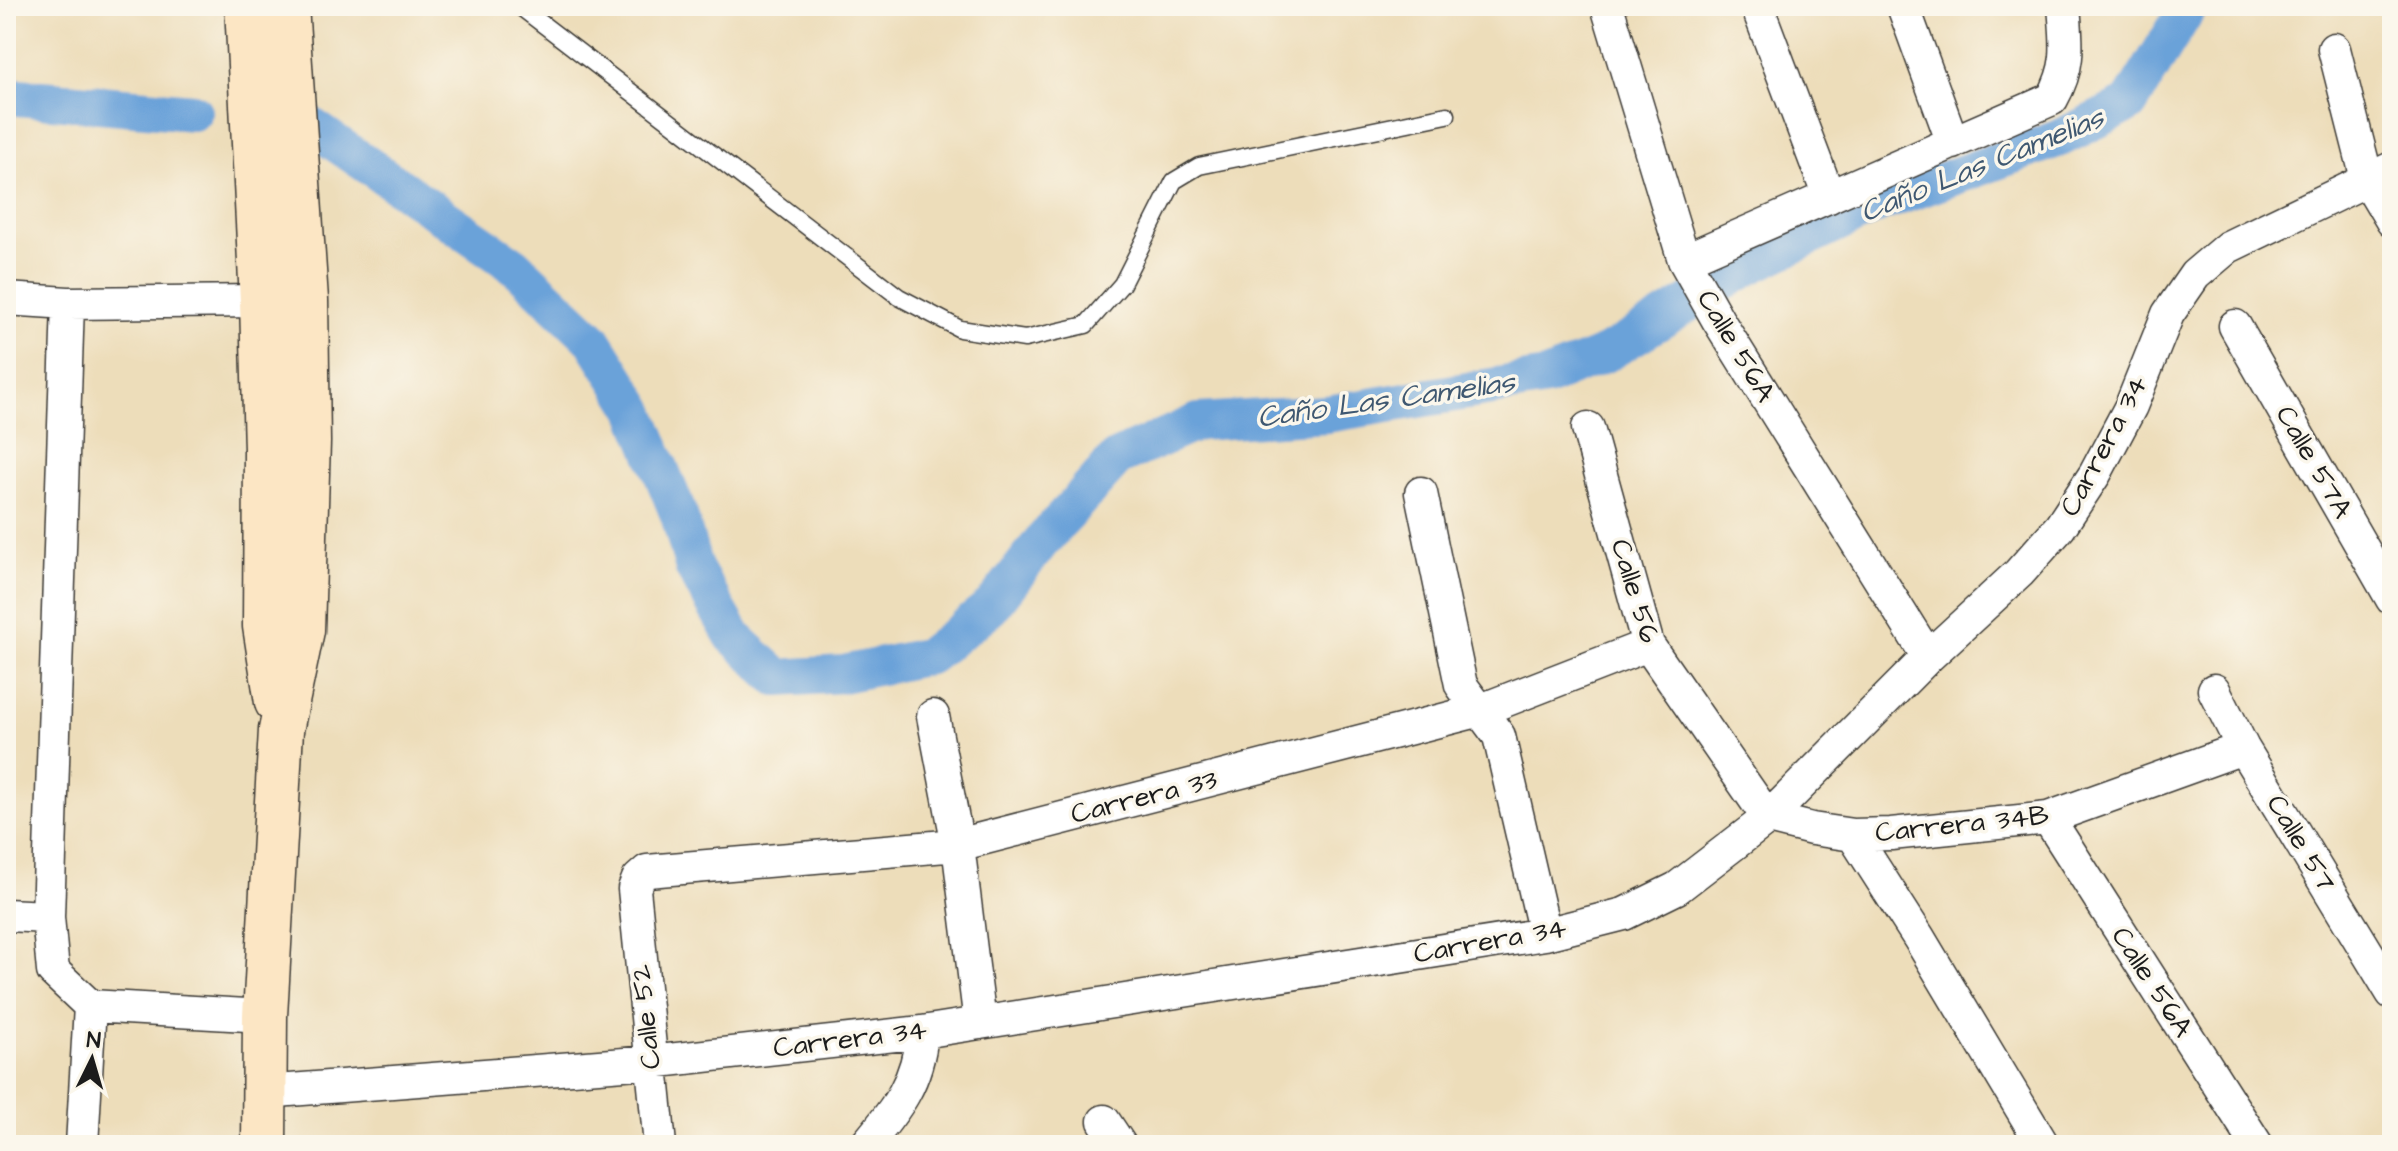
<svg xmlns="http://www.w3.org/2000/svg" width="2398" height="1151" font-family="'Architects Daughter',sans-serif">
	<rect width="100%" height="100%" fill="#fbf7ec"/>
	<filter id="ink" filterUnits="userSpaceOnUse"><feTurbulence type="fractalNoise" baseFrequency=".0125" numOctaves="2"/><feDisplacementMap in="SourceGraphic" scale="16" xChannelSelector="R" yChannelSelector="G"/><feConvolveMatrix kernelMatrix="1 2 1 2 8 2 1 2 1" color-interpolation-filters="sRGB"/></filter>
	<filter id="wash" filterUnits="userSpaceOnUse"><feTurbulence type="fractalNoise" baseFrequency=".006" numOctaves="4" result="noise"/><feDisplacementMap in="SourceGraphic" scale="32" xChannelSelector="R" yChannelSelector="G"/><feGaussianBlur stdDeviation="1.8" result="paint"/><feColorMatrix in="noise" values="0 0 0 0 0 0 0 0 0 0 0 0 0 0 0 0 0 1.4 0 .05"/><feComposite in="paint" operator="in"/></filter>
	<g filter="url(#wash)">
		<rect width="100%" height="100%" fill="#edddba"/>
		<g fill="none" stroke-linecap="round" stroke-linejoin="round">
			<path stroke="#6aa2d9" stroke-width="38" d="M6,96L193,112
				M311,126L515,266L593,340L636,409L679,515L694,568L733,636L778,678L843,674L929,656L991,607L1042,541L1117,458L1198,422L1327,414L1546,378L1607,353L1750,266L1881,203L2060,138L2129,104L2189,6"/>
		</g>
	</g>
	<g filter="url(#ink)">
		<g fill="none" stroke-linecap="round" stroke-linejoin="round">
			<defs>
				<path id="lane" d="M519,6L899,297L960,329L1025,339L1086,325L1122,284L1174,181L1199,166L1447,115"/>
				<path id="street" d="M1607,6L1684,260L1718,320L1928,657
					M1757,6L1829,197
					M1903,6L1953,143
					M2334,49L2367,179L2392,221
					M1684,260L2052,99C2071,65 2067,44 2064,6
					M6,299L68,303L262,301
					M68,303L48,917L53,971L90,1006L265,1016
					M2235,326L2392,599
					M1588,428L1648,645L1768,818L1812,829L1853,835L1891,834L2048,818L2243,748
					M1421,493L1461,685L1499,736L1545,934
					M2214,690L2243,748L2392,993
					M933,716L958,845L980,1023
					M2048,818L2257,1145
					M1853,835L1919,938L2043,1145
					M6,915L48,917
					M264,1092L650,1062L922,1032L1545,934L1624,914L1677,888L1768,818L1928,657L2019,573L2060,527L2095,474L2131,406L2168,314L2195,275L2228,247L2392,168
					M1104,1121L1120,1145
					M82,1145L90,1006
					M660,1145L634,889L638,879L647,871L958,845L1481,710L1648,645
					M866,1145C897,1108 918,1082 922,1032"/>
				<path id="secondary" d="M247,6L262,301L266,451L265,626L277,702
					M264,1145L265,1016L281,730L302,630L308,442L306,300L286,6"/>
			</defs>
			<use href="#lane" stroke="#3b3934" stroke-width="19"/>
			<use href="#street" stroke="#3b3934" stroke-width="35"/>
			<use href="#secondary" stroke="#3b3934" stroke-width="47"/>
			<use href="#lane" stroke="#fff" stroke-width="16"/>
			<use href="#street" stroke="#fff" stroke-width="32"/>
			<use href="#secondary" stroke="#fce6c4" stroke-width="44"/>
		</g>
	</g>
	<g text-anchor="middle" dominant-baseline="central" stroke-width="7" stroke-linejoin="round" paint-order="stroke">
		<g font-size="28" fill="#1c1c1c" stroke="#fbf7ec">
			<text transform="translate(1736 346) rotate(59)">Calle 56A</text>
			<text transform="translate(2104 446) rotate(-62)">Carrera 34</text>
			<text transform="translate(2314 462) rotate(60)">Calle 57A</text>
			<text transform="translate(1635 591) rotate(73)">Calle 56</text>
			<text transform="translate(1144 797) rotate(-14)">Carrera 33</text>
			<text transform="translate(1962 824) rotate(-6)">Carrera 34B</text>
			<text transform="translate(2301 843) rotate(59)">Calle 57</text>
			<text transform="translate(1490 941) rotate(-10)">Carrera 34</text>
			<text transform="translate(2152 982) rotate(57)">Calle 56A</text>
			<text transform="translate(646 1017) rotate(-96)">Calle 52</text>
			<text transform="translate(850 1039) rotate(-7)">Carrera 34</text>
		</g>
		<g font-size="30" font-style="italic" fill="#3f5871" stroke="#fbf7ec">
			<text transform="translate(1982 165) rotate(-22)">Caño Las Camelias</text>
			<text transform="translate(1386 400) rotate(-8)">Caño Las Camelias</text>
		</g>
	</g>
	<rect width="2398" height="1151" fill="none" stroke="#fbf7ec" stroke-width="32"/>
	<g transform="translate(92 1059) rotate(5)" stroke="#fbf7ec" stroke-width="6" paint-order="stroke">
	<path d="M0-6L14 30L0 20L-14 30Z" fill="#1c1c1c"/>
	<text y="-12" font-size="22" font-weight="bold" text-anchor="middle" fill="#1c1c1c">N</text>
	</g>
</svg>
